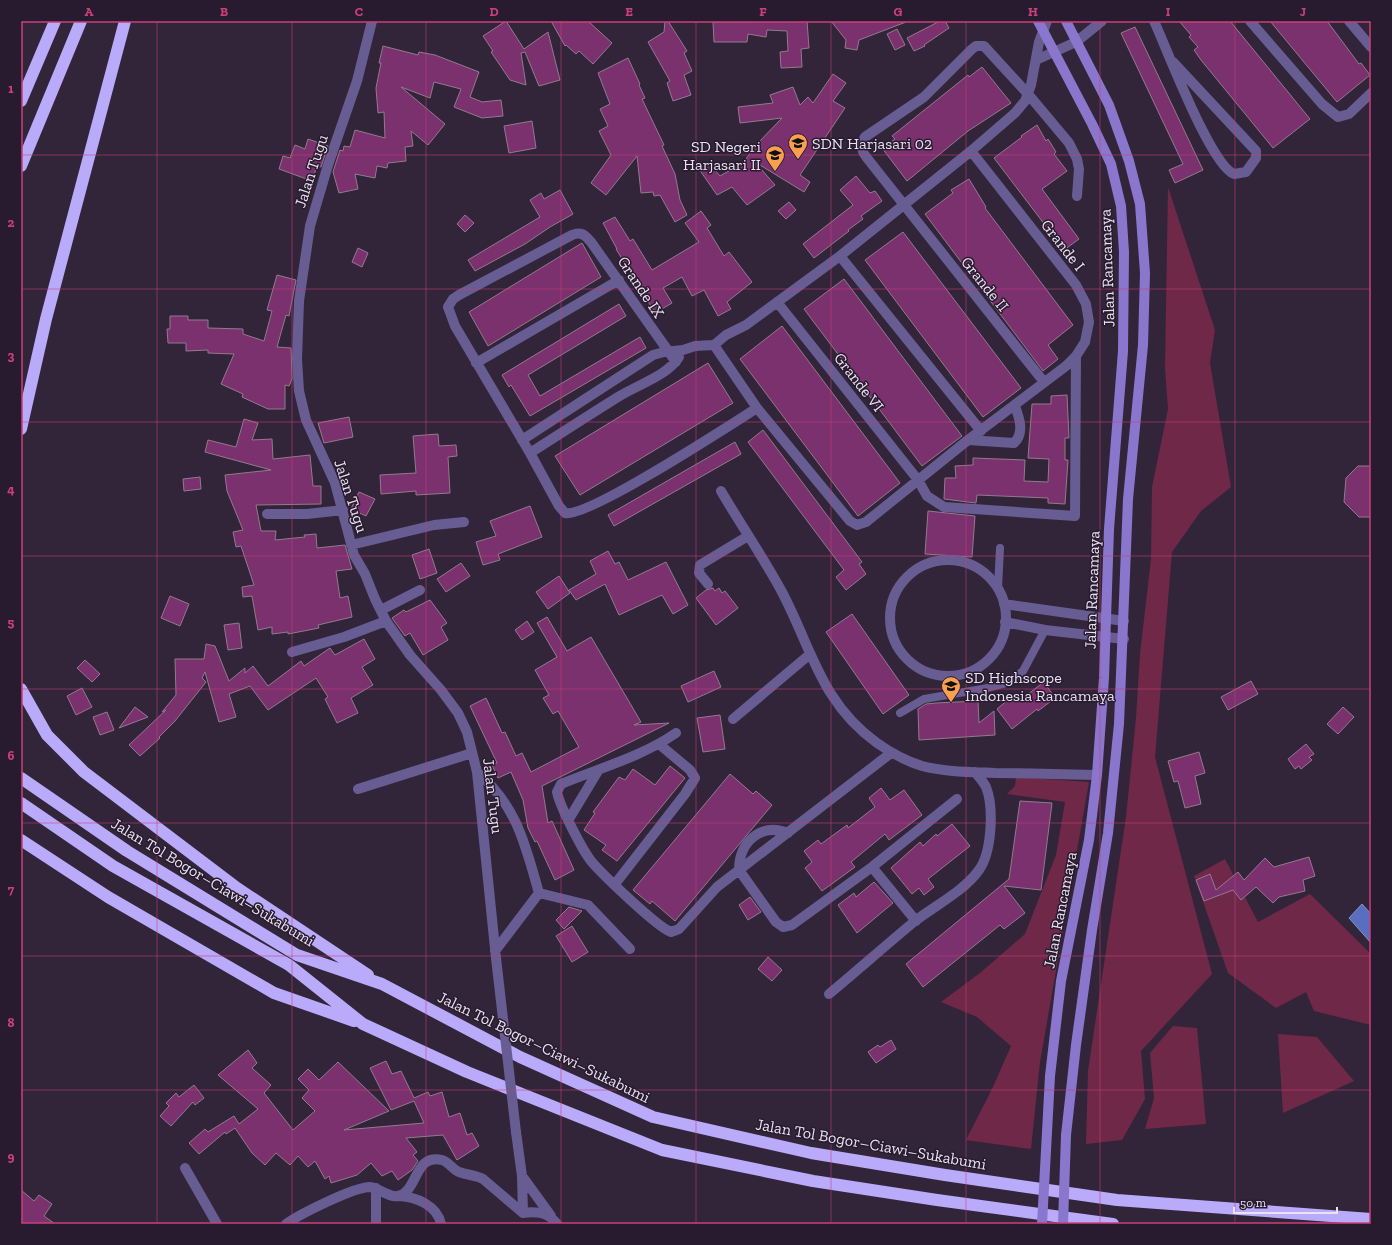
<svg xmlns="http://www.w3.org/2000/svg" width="1392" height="1245" font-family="'Zilla Slab',serif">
	<rect width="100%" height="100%" fill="#32253a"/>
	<path fill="#6f2847" d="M1168,187L1215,330L1210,363L1231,487L1201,511L1172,552L1155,757L1212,974L1141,1051L1145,1099L1122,1140L1086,1144L1088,1071L1126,817L1136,718L1140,654L1151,559L1152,487L1168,409L1165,368Z
		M1016,777L1089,782L1040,1062L1031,1149L966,1140L993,1087L1011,1046L977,1017L941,1002L980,973L1025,934L1056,855L1065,802L1007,794L1015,786Z
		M1225,859L1258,922L1310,894L1371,954V1025L1314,1011L1306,992L1276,1008L1228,973L1194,876Z
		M1173,1026L1197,1028L1206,1124L1145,1129L1154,1098L1150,1053Z
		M1278,1034L1317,1037L1354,1081L1283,1113Z"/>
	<path fill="#596ebf" stroke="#8591ce" d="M1362,904L1371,914V943L1349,918Z"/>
	<path fill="#7a316e" stroke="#937a8d" d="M506,21L524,49L548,32L560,80L539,86L525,52L521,53L526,85L510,80L491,52L493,51L483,36Z
		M551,21H588L612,43L593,64L579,51L576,54L566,45L565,46Z
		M665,21H668L687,51L684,53L692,71L684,75L691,95L673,101L667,83L670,81L648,42L664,32Z
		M807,21L809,48L801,49L802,67L781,68L780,52L788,51L787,31L767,30L766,37L748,34L747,42H714L713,22Z
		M831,21H906V22L859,40L857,50L845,48L846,40Z
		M940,21H945L949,28L924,45L925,46L914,51L907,38Z
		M1179,21H1230L1310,119L1273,148L1201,60L1194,50L1198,47L1189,37L1191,35Z
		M1270,21H1327L1359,64L1361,63L1370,75L1337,102Z
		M1135,27L1203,170L1175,183L1169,170L1183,164L1121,33Z
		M897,29L905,45L895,50L887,34Z
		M383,46L418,55L419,52L435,55L479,72L470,97L482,102L501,100L503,116L482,118L454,107L461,89L434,82L430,98L401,87L445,124L428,145L411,131L413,146L405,147L406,161L388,163L387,168L377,166L375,178L355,174L358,189L339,193L333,172L340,150L343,151L344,146L350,147L355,130L385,138L384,112L378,113L376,88L381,63H379Z
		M628,58L640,84L639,85L645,98L642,99L664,145L662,146L675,174L680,200L687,215L675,222L660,195L654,196L653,192L641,193L637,156L606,195L591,183L611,155L599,131L608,126L600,109L610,104L598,73Z
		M982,67L1011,103L968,131L907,181L882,148L895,139L892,136L968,75L969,77Z
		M833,74L846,83L833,101L845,108L800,175L810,182L804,192L755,162L775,185L747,205L732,187L717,195L699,169L708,162L720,176L743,163L757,144L782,118L740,123L738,107L773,103L770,95L793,87L800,105L808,97L813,103Z
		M532,121L536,148L509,153L504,126Z
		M1037,125L1046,141L1048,139L1056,152L1054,154L1067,171L1042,189L1079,239L1064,250L994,158L1022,137L1021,136Z
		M308,139L328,146L321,167L317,166L312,181L279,169L283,156L290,158L295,145L305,149Z
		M856,176L870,193L875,191L882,201L861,216L863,219L848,230L849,231L814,258L803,244L853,205L840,190Z
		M969,179L986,207L985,208L1073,325L1048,345L1058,359L1043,371L925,214L953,193L951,190Z
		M560,190L573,214L550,227L525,244L475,271L468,260L540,217L530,200L541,193L544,199Z
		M789,202L796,210L786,219L778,211Z
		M701,211L711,225L707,228L724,256L729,252L752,282L727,302L731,309L718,316L704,290L692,296L682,277L663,288L672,303L655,313L616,249H617L603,223L615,217L630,241L633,239L652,270L699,242L685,223Z
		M465,215L474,223L465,232L457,224Z
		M903,232L1021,388L983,417L865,260Z
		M582,243L601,277L488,346L469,312Z
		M358,248L368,253L362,267L352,262Z
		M277,275L296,280L289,316L286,315L277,347L291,348L292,379L289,386L285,385V409H268L242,397L243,394L221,384L234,354L208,353V350L186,351V343H168L167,329H170V316H188V320H208V328L243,329V334L264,341L272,311L267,310Z
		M844,279L962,436L922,466L804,309Z
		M619,304L626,316L528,375L540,396L640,337L646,348L530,416L511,385L509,387L502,375Z
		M782,326L900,483L858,516L740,359Z
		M708,363L733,403L580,495L555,456Z
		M1067,395L1069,438H1065V460H1068L1065,504L1048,503V498L977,495L976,503L944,499L945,478H956L955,466L973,465V458L1025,460L1024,481L1048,482L1049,459L1028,458L1032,404H1051V396Z
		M349,417L353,437L324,443L318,423Z
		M244,419L258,423L252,440L272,439L273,459L310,455L313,486H321V504L256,505L261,531H276L275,540L305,537L304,535L316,534L317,548L345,545L352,569L336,571L340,598L348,596L352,617L318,625L319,628L288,634V632L272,634V627L258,630L252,596L243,597L242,587L254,585L241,546L236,547L233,532L243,530L227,491L225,475L271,470L205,452L208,440L236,447Z
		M763,430L862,562L859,564L866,574L846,590L836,577L844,570L748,442Z
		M438,434L439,446L456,445L457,456L448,457L450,493L416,495V491L381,494L380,475L416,473L413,436Z
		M735,442L741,454L614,526L608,515Z
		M1358,466H1371V517H1359L1344,502L1346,478Z
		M200,477L201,489L184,491L183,479Z
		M359,492L375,499L366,516L351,509Z
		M530,506L542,537L498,554L500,560L483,565L476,542L496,536L490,521Z
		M928,511L975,516L972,557L925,554Z
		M429,549L437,573L420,579L412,555Z
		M608,551L615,564L619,562L628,580L666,562L688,605L673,614L662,595L619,615L605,584L576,600L569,590L596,574L590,561Z
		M461,563L470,576L446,592L437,579Z
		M559,576L570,593L548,609L536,592Z
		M713,588L715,591L719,588L722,593L725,591L738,608L716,625L696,598L706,590Z
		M170,596L189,604L180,626L161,618Z
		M430,600L447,623L441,627L448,640L423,655L410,633L405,636L392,618L404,610L406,612Z
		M852,614L909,695L883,714L826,632Z
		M547,617L567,651L591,637L641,722L634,725L669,723L542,786L548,823L552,821L574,870L555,880L537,841L535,842L528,828L523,800L511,772L498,778L492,765L497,763L470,706L486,698L502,733L505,732L516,756L522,753L531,772L579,747L558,711L553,714L543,698L549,695L535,670L557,657L537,623Z
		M527,621L534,632L522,640L515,630Z
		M239,623L242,648L228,650L224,625Z
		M364,639L375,659L362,667L373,685L351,698L358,713L337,723L325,699L328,697L316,678L268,710L250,686L229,694L236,717L219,722L205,672L202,678L206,682L175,721L159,737L160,738L140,756L129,745L166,710L162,712L176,695L175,659H204L206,644L215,646L229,681L245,668V673L253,666L268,686L301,661L304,666L330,648L335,655Z
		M85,660L100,674L92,682L77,668Z
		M714,671L721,687L688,702L681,686Z
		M1251,681L1258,694L1228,710L1221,697Z
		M1044,682L1055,698L1038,711L1037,709L1012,729L997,709L1015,694L1020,700Z
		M82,688L92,707L76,715L67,696Z
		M978,701L979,723L994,711L995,735L919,740L918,709L926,704L936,703Z
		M135,707L148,717L119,728Z
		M1343,707L1354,717L1338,734L1327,724Z
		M107,712L114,730L100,735L93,717Z
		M720,715L725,749L703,752L697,718Z
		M1306,744L1314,754L1309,757L1312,760L1301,769L1299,766L1295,769L1288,759Z
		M1199,752L1205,773L1195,776L1201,804L1185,808L1178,781L1174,782L1168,761Z
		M670,766L685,778L617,861L602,850L606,845L584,830L595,813L593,812L619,777L625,780L633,769L655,785Z
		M730,774L753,794L756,791L772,805L675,921L652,901L650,904L633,890Z
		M881,788L890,800L904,790L922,815L889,840L885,834L851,862L855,867L822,891L805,868L812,862L804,851L818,840L821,844L847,825L848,828L875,807L869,798Z
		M1020,801L1052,803L1041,890L1004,886L1025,913L1004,929L1000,925L923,987L906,964L1009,879Z
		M952,824L970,846L928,879L934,887L924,895L919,888L912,894L891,868L920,842L923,846L936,834L937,836Z
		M1309,857L1315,876L1303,880L1305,891L1279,897L1273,903L1256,887L1241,900L1233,890L1204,901L1196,880L1210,874L1216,890L1238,872L1244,880L1265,858L1274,867Z
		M874,882L893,903L857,933L838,905L854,893L856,897Z
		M750,897L761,912L748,920L739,905Z
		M569,907L582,911L564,929L556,920Z
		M572,926L588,952L572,962L556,936Z
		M768,957L782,970L772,981L758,969Z
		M891,1040L896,1049L876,1063L868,1052L878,1045L880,1047Z
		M248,1050L257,1063L252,1068L271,1085L264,1093L293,1130L315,1111L302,1098L309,1090L298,1079L308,1069L319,1080L338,1062L389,1111L344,1130L424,1123L414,1101L391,1110L370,1068L386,1061L392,1074L401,1071L414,1098L428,1092L430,1096L442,1092L449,1117L460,1113L467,1135L472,1133L479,1146L457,1160L443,1135L406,1138L417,1152L413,1155L418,1161L412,1170L398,1180L392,1171L382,1176L371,1163L357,1175L331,1183L329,1176L325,1179L315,1161L308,1167L298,1156L290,1165L276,1153L265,1165L252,1153L235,1128L226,1134L225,1132L199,1154L189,1143L205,1129L208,1132L234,1116L239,1124L258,1109L218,1075Z
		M194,1085L204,1098L195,1105L193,1102L171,1126L160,1116L169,1106L166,1103L176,1093L179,1097Z
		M21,1190L34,1201L39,1195L52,1204L44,1216L55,1224H21Z"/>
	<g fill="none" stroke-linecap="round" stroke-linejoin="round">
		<path stroke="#675d93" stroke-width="8" d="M998,588L1000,548
			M900,713L924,699L988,688L1007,683L1023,671L1045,630"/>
		<path stroke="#675d93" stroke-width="10" d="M372,21L357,81L328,165L310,226L299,301L297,359L299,391L306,420L335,483L354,555L365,574L375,599L386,621L410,655L441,690L458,713L467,732L477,772L496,958
			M1154,21C1167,49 1210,164 1234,174L1246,172L1256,158V151L1173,62
			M1250,21L1322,104L1338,117L1349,114L1371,93
			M1349,21L1371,47
			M1036,60L1076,42L1102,21
			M840,256L981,431
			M777,302L918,480L927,496L944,507L1075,516L1076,356
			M714,345L757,408L850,521L857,525L866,522L968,440L1066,366L1076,356L1085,342L1089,322L1086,304L1076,285L971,151
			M676,362L591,242C585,235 581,231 572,235L459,295L453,299L448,307L455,326L530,453L559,506L565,513C588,518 730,425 757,408
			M476,363L619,280
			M1044,382L867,158C861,151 860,145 865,137L924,97L972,49L976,46H984L1028,94L1069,143L1077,159L1079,169L1077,196
			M522,440L653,355L664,352L683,350L695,346L714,345L726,335L746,325L840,256L971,151L1015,113L1025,101L1031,85L1039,42L1047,21
			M968,440L1014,443C1025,433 1019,417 1015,406
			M530,453C560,434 589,415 618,397C637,385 667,376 679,357
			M721,491C741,525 763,557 782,592C812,649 821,703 877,743C891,753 906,761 922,766C945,772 971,772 995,773C1029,773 1063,774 1097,775
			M267,514H307L343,510
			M351,545L434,525L464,522
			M890 618a58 58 0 1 1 116 0a58 58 0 1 1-116 0Z
			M708,584L699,573L700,565L748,536
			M1004,604L1124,621
			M381,610L420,590
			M1005,622L1045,630L1124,639
			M292,652L344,637L386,621
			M733,719L809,655
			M676,733C641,757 600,768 561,784L557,792C560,807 582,849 591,861C602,874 657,927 671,932L679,929L717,887L891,753
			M477,772C517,806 525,844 539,893
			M358,789L472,753
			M569,819L598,771
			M788,833C760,822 739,843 739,870L776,922L783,927L792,925L872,867L957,799
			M872,867L916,921
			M615,884L685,794L695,778L690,770L659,744
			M495,951L539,893L588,905L630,949
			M829,994C858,970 886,945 915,921C936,905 964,891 979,870C992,852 994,807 986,787C983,781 979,777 975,772
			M516,1132L522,1176L523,1213
			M185,1168L217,1224
			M522,1176L551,1216
			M376,1188V1223
			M399,1196C416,1197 437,1205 441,1224
			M286,1224C300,1214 354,1187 370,1187C379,1188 389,1198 398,1196C418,1192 414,1153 442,1160C449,1162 453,1170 459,1172C467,1175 475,1175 483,1179L523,1213C536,1211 548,1212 557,1224"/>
		<path stroke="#8a77cd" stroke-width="10" d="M1038,21L1092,124L1111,164L1121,206L1124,252L1123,351L1109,529L1104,678L1097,775L1089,840L1061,981L1050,1076L1047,1132
			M1066,21L1109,105L1129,161L1140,204L1145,273L1143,345L1128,499L1119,724L1108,833L1092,930L1076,1045L1066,1135"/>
		<path stroke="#b9aafa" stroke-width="12" d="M21,101L55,21
			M21,166L81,21
			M21,429L46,319L125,21
			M21,689L47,735L84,772L237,888L368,975
			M21,778L127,851L297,955L382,984L520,1057L653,1117L811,1153L945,1175L1117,1200L1371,1219
			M21,803L113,866L289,965L363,1024L467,1072L662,1150L813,1181L937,1200L1113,1224
			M21,840L108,897L274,993L354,1021"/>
		<path stroke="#675d93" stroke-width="10" d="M496,958L516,1132"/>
		<path stroke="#8a77cd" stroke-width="10" d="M1042,1224L1047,1132
			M1063,1224L1066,1135"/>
	</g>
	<path fill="none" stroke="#ca4079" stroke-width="1" stroke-opacity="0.55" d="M157,21V1224M292,21V1224M426,21V1224M561,21V1224M696,21V1224M831,21V1224M966,21V1224M1100,21V1224M1235,21V1224M21,155H1371M21,289H1371M21,422H1371M21,556H1371M21,689H1371M21,823H1371M21,956H1371M21,1090H1371"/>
	<defs>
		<symbol id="school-pin" viewBox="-11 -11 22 30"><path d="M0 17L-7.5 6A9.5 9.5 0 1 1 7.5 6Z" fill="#fa9f4f" stroke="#281b2f"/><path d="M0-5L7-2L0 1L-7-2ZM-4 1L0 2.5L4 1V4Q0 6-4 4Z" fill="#111"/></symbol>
	</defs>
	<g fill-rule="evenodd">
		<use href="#school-pin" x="787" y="132" width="22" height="30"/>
		<use href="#school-pin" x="764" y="144" width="22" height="30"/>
		<use href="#school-pin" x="940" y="675" width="22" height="30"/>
	</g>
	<g text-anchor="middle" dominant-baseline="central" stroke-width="3" stroke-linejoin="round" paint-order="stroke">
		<g font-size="16" fill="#ebe2f0" stroke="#281b2f" text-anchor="start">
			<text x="812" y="143">SDN Harjasari 02</text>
			<text x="761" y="146" text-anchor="end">SD Negeri<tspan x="761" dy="18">Harjasari II</tspan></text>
			<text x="965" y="677">SD Highscope<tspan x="965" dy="18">Indonesia Rancamaya</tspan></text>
		</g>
		<g font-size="16" fill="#ebe2f0" stroke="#281b2f">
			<text transform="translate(311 171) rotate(-72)">Jalan Tugu</text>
			<text transform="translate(1063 245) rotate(52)">Grande I</text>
			<text transform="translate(1107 268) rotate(-92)">Jalan Rancamaya</text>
			<text transform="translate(985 284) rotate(51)">Grande II</text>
			<text transform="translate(641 287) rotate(56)">Grande IX</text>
			<text transform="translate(859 382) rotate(52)">Grande VI</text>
			<text transform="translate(351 496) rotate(72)">Jalan Tugu</text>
			<text transform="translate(1092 590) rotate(-88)">Jalan Rancamaya</text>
			<text transform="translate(493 796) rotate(83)">Jalan Tugu</text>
			<text transform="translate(213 882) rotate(31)">Jalan Tol Bogor–Ciawi–Sukabumi</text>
			<text transform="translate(1060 910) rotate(-79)">Jalan Rancamaya</text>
			<text transform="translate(544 1047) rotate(26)">Jalan Tol Bogor–Ciawi–Sukabumi</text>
			<text transform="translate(871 1144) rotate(10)">Jalan Tol Bogor–Ciawi–Sukabumi</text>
		</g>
	</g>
	<rect width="1392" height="1245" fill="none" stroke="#281b2f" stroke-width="44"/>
	<path d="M1234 1207v6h103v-6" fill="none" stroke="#ebe2f0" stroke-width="2"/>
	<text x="1240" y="1207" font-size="12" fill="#ebe2f0" stroke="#281b2f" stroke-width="3" paint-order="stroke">50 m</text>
	<rect x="22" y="22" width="1348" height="1201" fill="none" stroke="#ca4079" stroke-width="1.5"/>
	<g font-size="13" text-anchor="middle" font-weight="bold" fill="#ca4079">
		<text x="89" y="16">A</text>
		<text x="224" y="16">B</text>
		<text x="359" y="16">C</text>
		<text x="494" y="16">D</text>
		<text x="629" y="16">E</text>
		<text x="763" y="16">F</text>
		<text x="898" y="16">G</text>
		<text x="1033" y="16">H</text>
		<text x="1168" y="16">I</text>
		<text x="1303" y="16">J</text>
		<text x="11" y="93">1</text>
		<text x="11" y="227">2</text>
		<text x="11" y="360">3</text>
		<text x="11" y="494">4</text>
		<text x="11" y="627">5</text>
		<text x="11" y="760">6</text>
		<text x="11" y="894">7</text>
		<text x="11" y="1027">8</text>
		<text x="11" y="1161">9</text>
	</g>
</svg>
